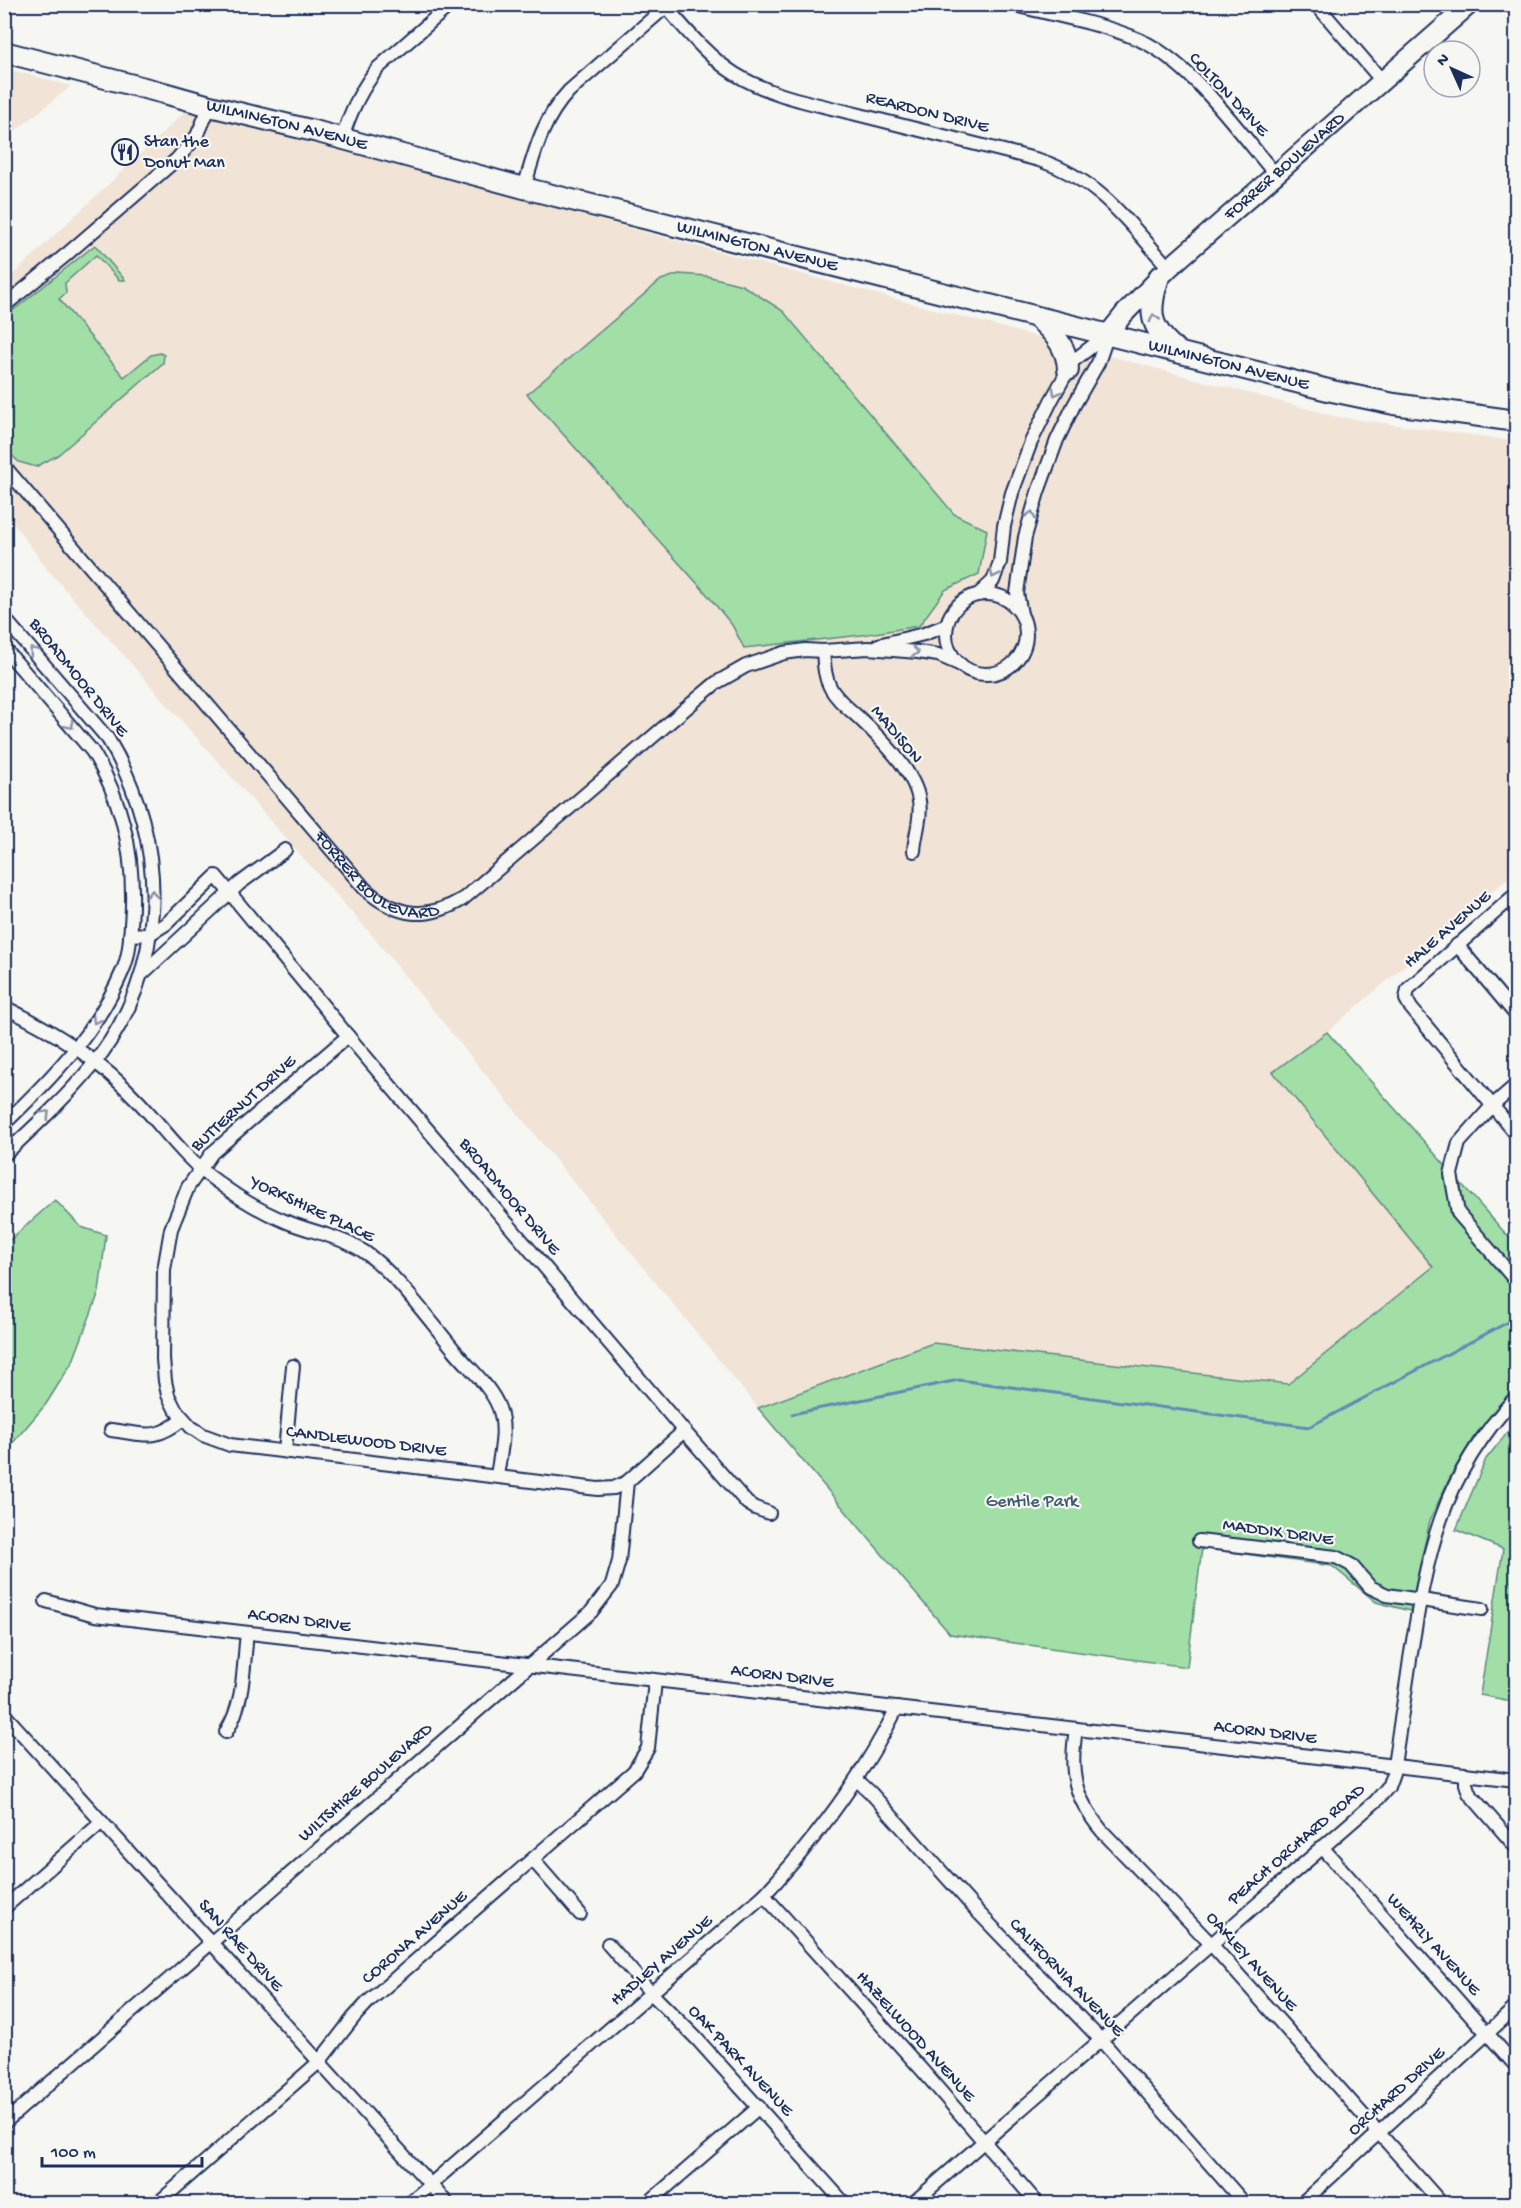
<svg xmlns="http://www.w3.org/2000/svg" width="1521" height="2208" font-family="'Gochi Hand',sans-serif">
	<rect width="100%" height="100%" fill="#f6f6f2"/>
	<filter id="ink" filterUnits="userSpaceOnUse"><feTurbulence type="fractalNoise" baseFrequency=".0167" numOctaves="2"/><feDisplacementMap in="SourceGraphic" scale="12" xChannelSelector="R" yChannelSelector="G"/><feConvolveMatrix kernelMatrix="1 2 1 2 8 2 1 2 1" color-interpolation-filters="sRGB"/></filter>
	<g filter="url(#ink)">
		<path fill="#f1e4d6" d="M5,68L71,86L5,139L4,68Z
			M187,110L1338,417L1516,441V871L1300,1055L1458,1296L1294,1385L933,1343L758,1408L370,933L47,569L5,512L4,283Z"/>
		<path fill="#a1dfa7" stroke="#5e8782" stroke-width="1.5" d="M95,245L125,280H119L96,255L65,283L66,293L59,299L124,377L151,355L160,353L164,355L163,363L58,455L36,467L19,462L5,449V317Z
			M679,274L707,276L742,285L783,311L954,514L987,530L979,574L945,590L919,626L862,635L744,648L732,625L705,592L527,394L661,280Z
			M1327,1032L1513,1242L1516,1241V1391L1473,1438L1451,1475L1430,1520L1410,1611L1376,1602L1332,1566L1202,1548L1187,1667L950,1634L758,1408L933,1343L1288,1384L1433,1267L1273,1072Z
			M55,1200L81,1227L106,1235L99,1292L73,1361L46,1404L5,1452V1244Z
			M1516,1422V1702L1480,1695L1503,1549L1456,1530L1486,1459Z"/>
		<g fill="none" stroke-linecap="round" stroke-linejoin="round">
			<path stroke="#5f8ab4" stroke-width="3" d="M792,1414L959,1380L1309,1427L1516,1318"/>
			<defs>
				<g id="street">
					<path d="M1011,4C1052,15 1112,25 1148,44C1197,71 1240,133 1276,175"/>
					<path d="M1316,4L1383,82"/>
					<path d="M666,7C687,31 708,57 735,74C771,96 812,103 852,113C915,129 977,144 1039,160C1100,180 1128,222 1169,268"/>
					<path d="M342,139C350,112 360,90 378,68L451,4"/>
					<path d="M524,188C535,151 542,120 569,91L669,4"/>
					<path d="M4,306L67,254L177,159L197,136L210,106"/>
					<path id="s1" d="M4,466L365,889C397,917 426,921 463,899L698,698L716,683L746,666L784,653L805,650L823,651L868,648L918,652L938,655L961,665"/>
					<circle cx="986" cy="634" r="40"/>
					<path d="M978,595L993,581L1000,562L1004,526L1012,493L1031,442L1051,401L1073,361L1108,334"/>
					<path d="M1021,614L1017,593L1025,537L1038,492L1057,440L1074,405L1098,363L1108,334"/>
					<path d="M4,618L108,739C170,842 170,972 91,1067C65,1099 34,1127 4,1155"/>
					<path d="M878,645L924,634L947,625"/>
					<path d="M4,648L92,751C125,804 136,863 131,925C130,940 129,956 123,970C97,1032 52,1078 4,1124"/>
					<path d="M823,651C824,663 824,676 830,687C836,699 848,708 858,717C879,737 915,771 919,801C922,818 915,834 914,851"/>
					<path d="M1516,894L1408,989L1406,999L1411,1008L1516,1134"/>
					<path d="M130,935L150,934L166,924L216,876L348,1036L684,1431L747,1503L755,1508L769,1513"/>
					<path d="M1457,945L1516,1015"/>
					<path d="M143,973L239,884L285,850"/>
					<path d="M4,1007C56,1032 101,1061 140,1103C165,1130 186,1160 216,1181C237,1197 262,1212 287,1222C312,1232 339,1236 363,1251C397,1274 428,1319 455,1351C470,1369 491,1387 499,1408C507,1430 500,1454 497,1476"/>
					<path d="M348,1036L212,1153L188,1187L171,1229L164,1270L163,1359L165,1381L168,1395L175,1409L191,1427L203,1435L230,1445L598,1489L614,1488L627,1482"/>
					<path d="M1516,1085L1492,1106L1459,1143L1451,1174L1458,1213L1516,1281"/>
					<path d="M111,1430C145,1434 154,1442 183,1419"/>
					<path d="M285,1451L293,1366"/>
					<path d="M1199,1541L1336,1557L1351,1565L1370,1587L1387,1595L1482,1609"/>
					<path d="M46,1601L95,1615L1516,1780"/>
					<path d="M4,1714L448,2204"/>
					<path d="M1076,1729C1069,1773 1074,1797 1102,1831L1211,1944L1442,2204"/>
					<path d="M226,1732C245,1703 243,1666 247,1633"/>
					<path d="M1466,1774V1784L1469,1793L1516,1847"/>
					<path d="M857,1780L871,1793L975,1909L1101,2040L1245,2204"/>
					<path d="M1322,1847L1516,2066"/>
					<path d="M533,1860L580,1914"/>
					<path d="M764,1895L922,2070L1038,2204"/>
					<path d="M4,1908L102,1822"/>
					<path d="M608,1944L652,1994L696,2038L845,2204"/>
					<path d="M4,2123L591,1612L612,1585L619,1561L627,1482L684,1431"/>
					<path d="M157,2204L319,2062L354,2017L368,2002L634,1771L648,1748L655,1681"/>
					<path d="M408,2204L764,1895C817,1838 862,1778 897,1708"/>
					<path d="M647,2204L759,2107"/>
					<path d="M912,2204L1376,1801L1388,1787L1393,1773C1398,1735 1405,1697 1410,1659C1427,1554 1440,1478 1516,1397"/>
					<path d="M1301,2204L1516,2007"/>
				</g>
				<g id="secondary">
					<path d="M1515,4L1516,6"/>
					<path id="s2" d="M1108,334L1124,314L1169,268L1470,4"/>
				</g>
				<g id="primary">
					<path id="s3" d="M4,52L164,93L210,106L318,132L524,188L1332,391L1394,404L1516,421"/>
					<path d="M1159,277C1148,311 1148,328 1179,352"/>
					<path d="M1037,318C1053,331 1068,348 1068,370"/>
				</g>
			</defs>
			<use href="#street" stroke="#1b2f5e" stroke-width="16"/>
			<use href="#secondary" stroke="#1b2f5e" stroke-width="22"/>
			<use href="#primary" stroke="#1b2f5e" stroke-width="24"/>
			<use href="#street" stroke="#f6f6f2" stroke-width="12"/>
			<use href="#secondary" stroke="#f6f6f2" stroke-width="18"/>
			<use href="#primary" stroke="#f6f6f2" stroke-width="20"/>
		</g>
		<defs><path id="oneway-chevron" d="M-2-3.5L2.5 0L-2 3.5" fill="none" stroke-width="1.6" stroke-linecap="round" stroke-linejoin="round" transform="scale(1.5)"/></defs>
		<g stroke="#8892a8">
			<use href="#oneway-chevron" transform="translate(1154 318) rotate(-105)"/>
			<use href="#oneway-chevron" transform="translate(1056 392) rotate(118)"/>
			<use href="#oneway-chevron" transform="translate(1031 515) rotate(-74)"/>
			<use href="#oneway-chevron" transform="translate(994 574) rotate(116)"/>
			<use href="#oneway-chevron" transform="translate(33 651) rotate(-130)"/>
			<use href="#oneway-chevron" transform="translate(915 652) rotate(7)"/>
			<use href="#oneway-chevron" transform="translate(70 725) rotate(50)"/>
			<use href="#oneway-chevron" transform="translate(152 894) rotate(-89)"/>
			<use href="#oneway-chevron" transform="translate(96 1020) rotate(121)"/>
			<use href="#oneway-chevron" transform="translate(46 1114) rotate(-45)"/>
		</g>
	</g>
	<defs>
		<symbol id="restaurant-ring" viewBox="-11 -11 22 22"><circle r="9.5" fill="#f6f6f2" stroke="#1b2f5e" stroke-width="1.5"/><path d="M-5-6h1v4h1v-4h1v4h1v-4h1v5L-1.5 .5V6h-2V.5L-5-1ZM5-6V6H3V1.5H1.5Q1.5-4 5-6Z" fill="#1b2f5e"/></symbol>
	</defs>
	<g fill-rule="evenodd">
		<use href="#restaurant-ring" x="110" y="137" width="30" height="30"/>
	</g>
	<g text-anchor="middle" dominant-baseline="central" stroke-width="4.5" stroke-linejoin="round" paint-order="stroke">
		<g font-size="18" fill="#1b2f5e" stroke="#f6f6f2">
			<text transform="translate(1228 95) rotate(47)">COLTON DRIVE</text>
			<text transform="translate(927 113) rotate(14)">REARDON DRIVE</text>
			<text stroke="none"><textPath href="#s3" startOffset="292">WILMINGTON AVENUE</textPath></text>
			<text stroke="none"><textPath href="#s2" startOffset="244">FORRER BOULEVARD</textPath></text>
			<text stroke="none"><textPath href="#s3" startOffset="778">WILMINGTON AVENUE</textPath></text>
			<text stroke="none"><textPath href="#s3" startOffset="1264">WILMINGTON AVENUE</textPath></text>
			<text transform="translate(78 678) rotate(51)">BROADMOOR DRIVE</text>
			<text transform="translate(896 735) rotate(50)">MADISON</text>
			<text stroke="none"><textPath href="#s1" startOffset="560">FORRER BOULEVARD</textPath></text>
			<text transform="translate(1448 930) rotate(-41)">HALE AVENUE</text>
			<text transform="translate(244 1104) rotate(-42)">BUTTERNUT DRIVE</text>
			<text transform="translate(509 1197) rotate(50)">BROADMOOR DRIVE</text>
			<text transform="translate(312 1210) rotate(25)">YORKSHIRE PLACE</text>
			<text transform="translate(366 1442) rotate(7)">CANDLEWOOD DRIVE</text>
			<text transform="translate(1278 1533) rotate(8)">MADDIX DRIVE</text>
			<text transform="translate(299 1621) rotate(7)">ACORN DRIVE</text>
			<text transform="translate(782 1677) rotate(7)">ACORN DRIVE</text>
			<text transform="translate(1265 1733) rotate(7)">ACORN DRIVE</text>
			<text transform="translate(366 1783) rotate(-41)">WILTSHIRE BOULEVARD</text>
			<text transform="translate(1297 1845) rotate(-41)">PEACH ORCHARD ROAD</text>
			<text transform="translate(415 1938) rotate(-41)">CORONA AVENUE</text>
			<text transform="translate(1433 1945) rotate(48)">WEHRLY AVENUE</text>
			<text transform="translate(240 1946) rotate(48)">SAN RAE DRIVE</text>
			<text transform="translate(662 1961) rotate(-41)">HADLEY AVENUE</text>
			<text transform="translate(1251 1962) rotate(48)">OAKLEY AVENUE</text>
			<text transform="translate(1066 1978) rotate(46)">CALIFORNIA AVENUE</text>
			<text transform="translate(915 2037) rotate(48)">HAZELWOOD AVENUE</text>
			<text transform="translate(740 2061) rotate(47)">OAK PARK AVENUE</text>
			<text transform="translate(1397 2092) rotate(-42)">ORCHARD DRIVE</text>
		</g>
		<g font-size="18" fill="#1b2f5e" stroke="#f6f6f2" text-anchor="start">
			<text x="144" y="142">Stan the<tspan x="144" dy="21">Donut Man</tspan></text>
		</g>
		<g font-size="18" fill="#3c5b70" stroke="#f6f6f2">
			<text x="1032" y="1502">Gentile Park</text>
		</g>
	</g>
	<rect width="1521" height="2208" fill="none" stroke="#f6f6f2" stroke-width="24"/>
	<rect x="12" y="12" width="1497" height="2184" fill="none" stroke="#1b2f5e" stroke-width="2" filter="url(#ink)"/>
	<g transform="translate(1452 69) rotate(315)"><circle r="28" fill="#f6f6f2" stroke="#9ea6b7" stroke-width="1.5"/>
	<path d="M0-4.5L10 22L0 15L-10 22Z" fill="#1b2f5e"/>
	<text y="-9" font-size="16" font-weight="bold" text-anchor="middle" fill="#1b2f5e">N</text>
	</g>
	<path d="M42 2157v9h160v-9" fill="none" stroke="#1b2f5e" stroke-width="3"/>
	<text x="51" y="2157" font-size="18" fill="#1b2f5e" stroke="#f6f6f2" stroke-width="4.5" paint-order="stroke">100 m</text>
</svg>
